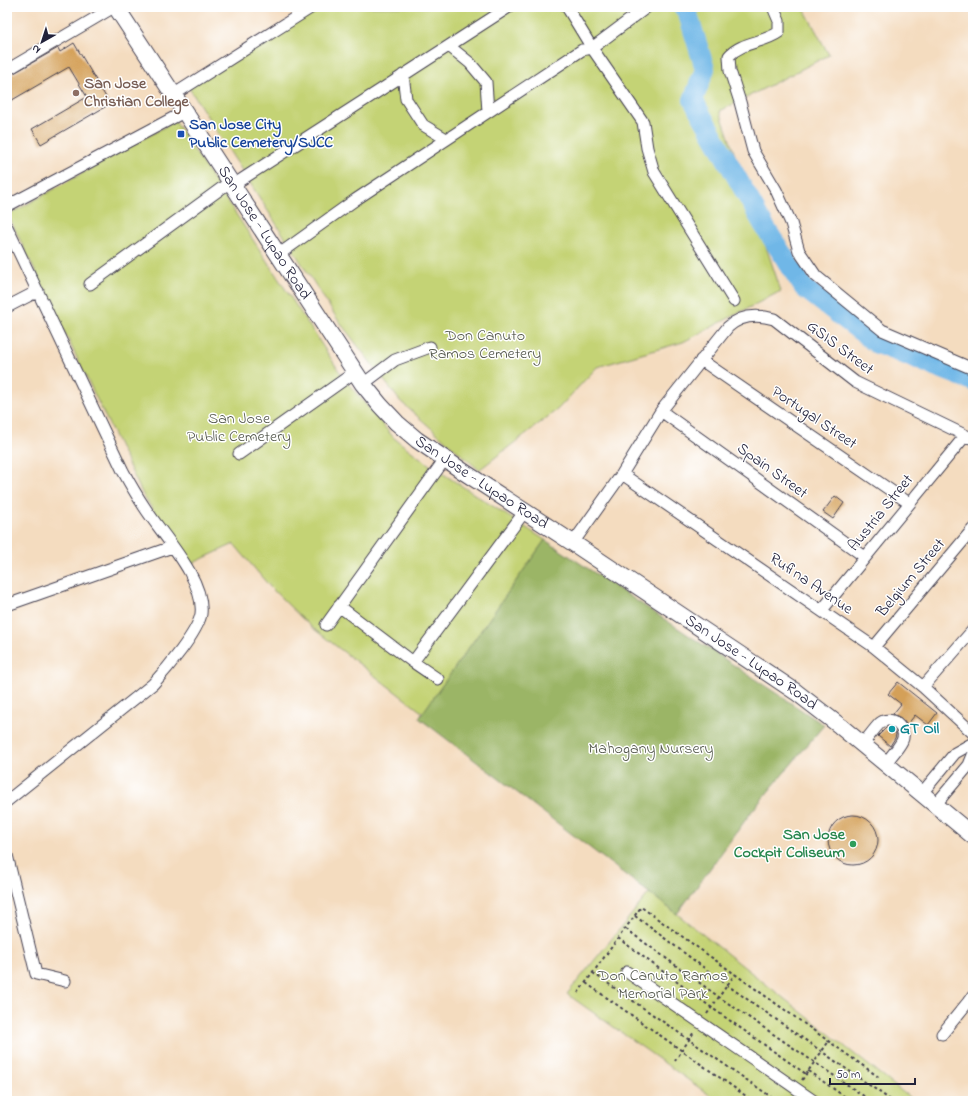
<svg xmlns="http://www.w3.org/2000/svg" width="980" height="1108" font-family="'Indie Flower',sans-serif">
	<rect width="100%" height="100%" fill="#fff"/>
	<filter id="ink" filterUnits="userSpaceOnUse"><feTurbulence type="fractalNoise" baseFrequency=".025" numOctaves="2"/><feDisplacementMap in="SourceGraphic" scale="8" xChannelSelector="R" yChannelSelector="G"/><feConvolveMatrix kernelMatrix="1 2 1 2 8 2 1 2 1" color-interpolation-filters="sRGB"/></filter>
	<filter id="wash" filterUnits="userSpaceOnUse"><feTurbulence type="fractalNoise" baseFrequency=".012" numOctaves="4" result="noise"/><feDisplacementMap in="SourceGraphic" scale="16" xChannelSelector="R" yChannelSelector="G"/><feGaussianBlur stdDeviation="0.9" result="paint"/><feColorMatrix in="noise" values="0 0 0 0 0 0 0 0 0 0 0 0 0 0 0 0 0 1.4 0 .05"/><feComposite in="paint" operator="in"/></filter>
	<g filter="url(#wash)">
		<rect width="100%" height="100%" fill="#f4dcbf"/>
		<path fill="#c4d375" stroke="#737a58" d="M317,7H803L829,55L720,111L781,291L683,342L597,367L558,409L479,470L400,401L338,320L189,88Z
			M175,121L345,380L394,438L431,466L545,540L423,713L310,626L271,588L234,544L191,564L144,497L8,215Z
			M649,893L677,914L914,1101H718L567,994Z"/>
		<path fill="#9bb566" stroke="#5e6c50" d="M545,540L824,725L752,811L677,914L419,718Z"/>
		<g fill="none" stroke-linecap="round" stroke-linejoin="round">
			<path stroke="#70b7e7" stroke-width="20" d="M683,7L687,11L705,69L693,100L763,224L804,288L877,344L973,381"/>
		</g>
		<g id="blocks">
			<path fill="#d4a059" d="M74,43L110,104L41,144L32,129L87,97L69,67L7,103V77L58,48L60,52Z
				M835,496L844,503L833,519L823,512Z
				M898,682L937,713L928,725L915,715L907,725L901,718L893,714L901,704L888,694Z
				M886,728L893,730L896,734L895,738L890,746L878,736Z
				M828 840a25 25 0 1 1 50 0a25 25 0 1 1-50 0Z"/>
		</g>
	</g>
	<g filter="url(#ink)">
		<use href="#blocks" fill-opacity="0" stroke="#423e4f" stroke-width="1"/>
		<g fill="none" stroke-linecap="round" stroke-linejoin="round">
			<defs>
				<path id="minor" d="M567,7L592,48L643,122L647,148L654,172L734,301
					M773,7L779,21V32C764,43 741,42 729,56L730,71L740,102L753,151L776,190L791,223L799,251L816,276L882,330L973,369
					M449,46L470,63L486,82L488,112
					M7,70L114,7
					M403,75L406,99L423,125L446,139
					M173,95L312,7
					M233,185L509,7
					M7,206L184,112
					M7,227L123,471C130,484 137,496 145,508C163,536 205,579 201,614C198,632 166,670 153,684L7,801
					M278,255L355,200L582,50L592,48L647,7
					M90,284L230,182
					M7,307L38,291
					M701,360L909,503
					M363,384L395,360L430,347
					M661,411L865,557
					M239,454L355,372
					M622,474L874,647L923,687L973,733
					M573,543L622,474L661,411L728,327C741,315 757,314 774,319L855,382L973,439
					M7,605L172,547
					M339,606L413,662L438,679
					M822,610L965,436
					M326,625L445,459
					M874,647L973,529
					M413,662L525,511
					M923,687L973,630
					M862,745C868,738 874,729 880,723C891,714 908,729 902,741C898,749 891,756 885,764
					M922,793L955,753L973,743
					M936,804L969,765L973,755
					M7,855L36,974L65,981
					M627,972L814,1101
					M942,1034L973,996"/>
				<g id="highway">
					<path id="s1" d="M116,7L363,384L380,405L397,423L417,440L464,472L573,543L796,692L840,726L973,836"/>
				</g>
			</defs>
			<use href="#minor" stroke="#423e4f" stroke-width="13"/>
			<use href="#highway" stroke="#423e4f" stroke-width="18"/>
			<path stroke="#423e4f" stroke-width="2" stroke-dasharray="3 3" stroke-linecap="butt" d="M635,916L727,985L892,1101
				M626,929L719,997L871,1101
				M618,938L712,1008L806,1074
				M593,973L777,1101
				M586,983L753,1101
				M578,993L641,907L880,1078
				M707,1014L735,974
				M675,1061L694,1032
				M808,1071L851,1101
				M802,1080L829,1041"/>
			<use href="#minor" stroke="#fff" stroke-width="11"/>
			<use href="#highway" stroke="#fff" stroke-width="16"/>
		</g>
	</g>
	<circle fill="#8d6e63" stroke="#fff" stroke-width="1.5" cx="76" cy="93" r="4"/>
	<rect fill="#1a4fb4" stroke="#fff" stroke-width="1.5" x="177" y="130" width="8" height="8" rx="2"/>
	<circle fill="#0f9aa8" stroke="#fff" stroke-width="1.5" cx="892" cy="729" r="4"/>
	<circle fill="#2e9e5b" stroke="#fff" stroke-width="1.5" cx="853" cy="844" r="4"/>
	<g text-anchor="middle" dominant-baseline="central" stroke-width="3" stroke-linejoin="round" paint-order="stroke">
		<g font-size="16" font-weight="bold" fill="#785e54" stroke="#fff" text-anchor="start">
			<text x="84" y="84">San Jose<tspan x="84" dy="18">Christian College</tspan></text>
		</g>
		<g font-size="16" font-weight="bold" fill="#164399" stroke="#fff" text-anchor="start">
			<text x="189" y="125">San Jose City<tspan x="189" dy="18">Public Cemetery/SJCC</tspan></text>
		</g>
		<g font-size="16" fill="#22223b" stroke="#fff">
			<text stroke="none"><textPath href="#s1" startOffset="270">San Jose - Lupao Road</textPath></text>
			<text transform="translate(840 348) rotate(37)">GSIS Street</text>
			<text transform="translate(814 418) rotate(34)">Portugal Street</text>
			<text transform="translate(772 471) rotate(36)">Spain Street</text>
			<text stroke="none"><textPath href="#s1" startOffset="606">San Jose - Lupao Road</textPath></text>
			<text transform="translate(881 513) rotate(-51)">Austria Street</text>
			<text transform="translate(911 578) rotate(-50)">Belgium Street</text>
			<text transform="translate(811 584) rotate(34)">Rufina Avenue</text>
			<text stroke="none"><textPath href="#s1" startOffset="930">San Jose - Lupao Road</textPath></text>
		</g>
		<g font-size="16" fill="#53574c" stroke="#fff">
			<text x="485" y="336">Don Canuto<tspan x="485" dy="18">Ramos Cemetery</tspan></text>
			<text x="239" y="419">San Jose<tspan x="239" dy="18">Public Cemetery</tspan></text>
			<text x="651" y="749">Mahogany Nursery</text>
			<text x="663" y="976">Don Canuto Ramos<tspan x="663" dy="18">Memorial Park</tspan></text>
		</g>
		<g font-size="16" font-weight="bold" fill="#0d838f" stroke="#fff" text-anchor="start">
			<text x="900" y="729">GT Oil</text>
		</g>
		<g font-size="16" font-weight="bold" fill="#27864d" stroke="#fff" text-anchor="end">
			<text x="845" y="835">San Jose<tspan x="845" dy="18">Cockpit Coliseum</tspan></text>
		</g>
	</g>
	<rect width="980" height="1108" fill="none" stroke="#fff" stroke-width="24"/>
	<g transform="translate(42 42) rotate(219)" stroke="#ffffff" stroke-width="3" paint-order="stroke">
	<path d="M0-3L7 15L0 10L-7 15Z" fill="#22223b"/>
	<text y="-6" font-size="11" font-weight="bold" text-anchor="middle" fill="#22223b">N</text>
	</g>
	<path d="M830 1078v6h85v-6" fill="none" stroke="#22223b" stroke-width="2"/>
	<text x="836" y="1078" font-size="12" fill="#22223b" stroke="#ffffff" stroke-width="3" paint-order="stroke">50 m</text>
</svg>
